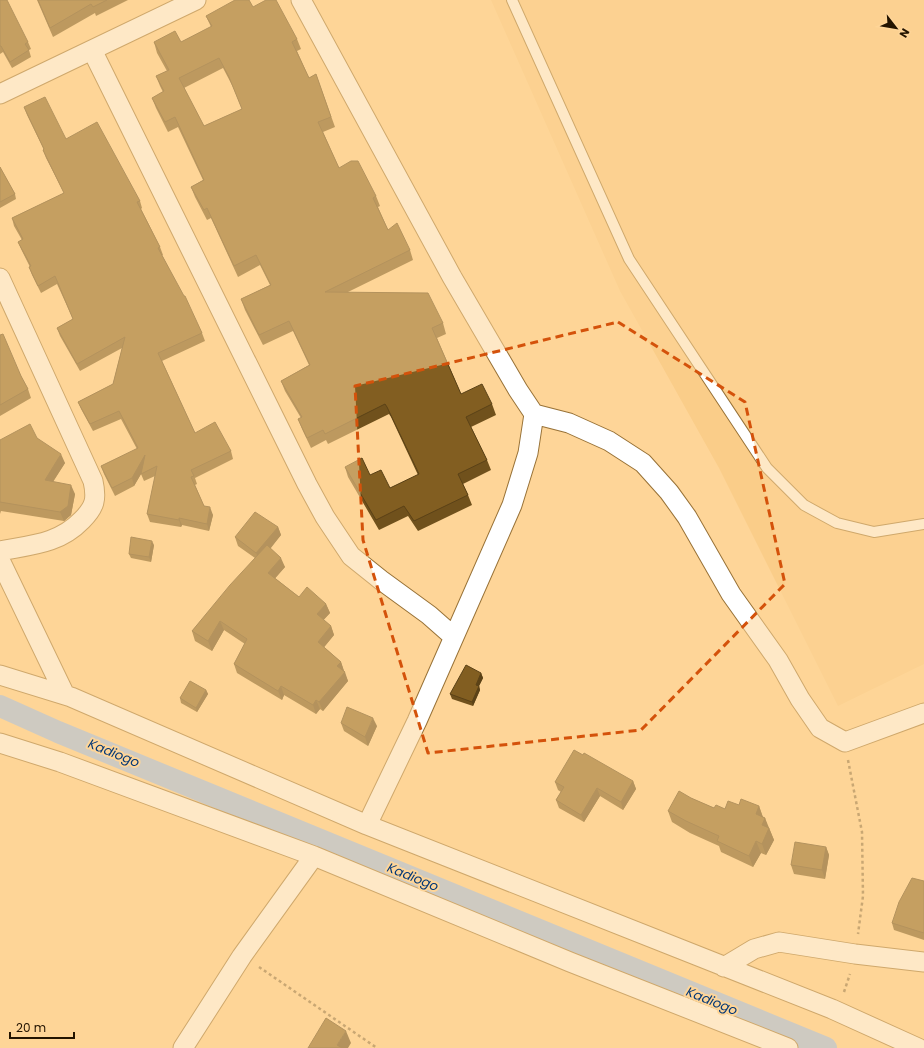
<svg xmlns="http://www.w3.org/2000/svg" width="924" height="1048" font-family="Poppins,sans-serif">
	<rect width="100%" height="100%" fill="#fed598"/>
	<path fill="#facd89" d="M491,0H924V664L838,706L719,468L620,291Z"/>
	<g fill="none" stroke-linecap="round" stroke-linejoin="round">
		<path stroke="#96bdf4" stroke-width="22" d="M0,706L58,732L826,1048"/>
		<defs>
			<path id="lane" d="M512,0L629,259L767,468L804,505L837,523L874,532L924,524"/>
			<path id="street" d="M301,0L452,277L518,390L534,414L569,423L609,441L643,463L669,492L687,517L731,594L778,660L800,699L820,728L845,742L924,713
				M92,50L307,484L325,517L351,556L381,580L429,615L454,637
				M0,94L196,0
				M0,278L93,481C97,499 95,507 82,520C59,544 31,545 0,551
				M0,560L65,695
				M0,675L71,697L367,825L832,1009L918,1048
				M0,743L60,762L314,856L570,962L788,1048
				M367,825L417,721L512,505L528,453L534,414
				M724,967L754,949L779,942L855,954L924,962
				M183,1048L242,956L314,856"/>
		</defs>
		<use href="#lane" stroke="#987237" stroke-width="12"/>
		<use href="#street" stroke="#987237" stroke-width="21"/>
		<path stroke="#8b7048" stroke-width="2.5" stroke-dasharray="3 3" stroke-linecap="butt" d="M848,760L862,832L863,896L858,934
			M259,967L377,1048
			M844,992L850,974"/>
		<use href="#lane" stroke="#fff" stroke-width="10"/>
		<use href="#street" stroke="#fff" stroke-width="19"/>
	</g>
	<path fill="#70511c" fill-rule="evenodd" d="M0,0L28,42L31,49L29,50L31,57L12,68L3,52L0,54Z
		M37,0H128L96,16L95,13L53,37Z
		M253,7L297,39L301,49L297,51L309,78L316,74L335,127L323,132L339,168L376,196L380,206L378,207L388,230L410,250L413,260L348,292L443,323L446,334L437,338L461,394L492,404L496,415L471,427L487,460L491,470L463,484L468,495L472,505L418,531L408,516L379,530L348,477L345,467L370,475L390,488L418,475L391,417L389,414L328,444L326,440L311,448L302,429L298,419L301,418L285,391L281,381L309,365L293,331L263,345L245,310L241,299L270,285L260,265L238,277L211,218L207,220L195,197L191,187L203,180L178,127L168,132L156,108L152,98L163,92L160,86L156,76L167,71L157,53L154,42H181L211,27L206,16ZM223,68L233,87L242,109L204,126L184,88Z
		M24,107L66,139L140,201L142,208L141,209L160,247L163,255H162L202,333L205,341L162,361L195,433L231,451L233,459L195,478L197,484L195,485L204,506L213,515L209,531L182,525L181,527L150,522L147,514L155,476L144,481L141,474L134,486L115,496L104,474L101,466L137,449L121,419L93,431L81,409L78,402L113,384L122,348L80,371L60,336L57,328L73,319L57,284L41,293L32,275L29,267H30L21,249L18,242L22,240L14,226L12,218L64,193L46,158L43,150H44L27,115Z
		M0,167L15,194L16,199L0,208Z
		M0,335L21,376L28,389L31,398L0,416Z
		M37,438L65,463L53,482L75,494L71,515L64,521L1,511L0,514V440Z
		M278,527L281,535L270,548L285,567L275,578L299,597L326,604L330,613L323,620L331,626L334,635L324,647L341,662L344,671V672L348,681L323,711L320,709L316,714L284,695L282,700L237,673L234,664L245,644L224,630L212,651L195,641L192,631L255,558L238,546L235,537Z
		M154,545L151,562L131,558L129,554Z
		M481,673L483,678L479,686L480,690L473,706L452,699L450,694Z
		M206,690L208,694L197,712L181,703L180,698Z
		M341,723L377,726L368,746L344,731Z
		M633,781L636,789L623,810L600,796L584,822L559,808L556,800L561,792L558,790L555,782Z
		M691,798L714,808L725,809L739,805L759,806L763,817L765,818L768,828H769L774,840L766,855L761,853L753,867L721,852L719,846L690,833L672,822L668,811Z
		M826,847L829,855L825,879L794,874L791,865Z
		M924,881V940L894,930L892,923Z"/>
	<path fill="#5b4217" d="M61,454L65,463L48,489L45,480Z
		M145,455L148,462L134,486L132,478Z
		M71,485L75,494L71,515L64,521L60,512Z
		M210,507L213,515L209,531L207,524Z
		M179,518L182,525L181,527L179,520Z
		M278,527L281,535L260,562L256,553Z
		M152,541L154,545L151,562L149,557Z
		M281,558L285,567L272,582L268,573Z
		M326,604L330,613L320,624L317,614Z
		M220,621L224,630L212,651L208,641Z
		M331,626L334,635L321,651L318,642Z
		M341,662L344,671L341,675L337,666Z
		M345,672L348,681L323,711L319,702Z
		M481,673L483,678L479,686L480,690L473,706L472,702L476,685Z
		M281,686L284,695L282,700L278,691Z
		M206,690L208,694L197,712L196,708Z
		M316,700L320,709L316,714L313,705Z
		M373,718L377,726L368,746L365,737Z
		M633,781L636,789L623,810L621,802Z
		M597,788L600,796L584,822L581,815Z
		M759,806L763,818L756,814Z
		M765,818L774,840L766,855L762,844V825Z
		M756,841L761,853L753,867L749,856Z
		M826,847L829,855L825,879L822,870Z
		M346,1031L351,1043L348,1048H338L337,1045Z"/>
	<path fill="#825e21" stroke="#5b4217" fill-rule="evenodd" d="M0,0H7L28,42L25,44L29,50L10,62L1,46H0Z
		M38,0H107L93,7L91,4L50,28Z
		M235,0H249L253,7L266,0H276L297,39L292,42L309,78L316,74L331,117L318,122L339,168L351,161H358L376,196L373,198L388,230L397,223L410,250L325,292L428,293L443,323L432,328L461,394L482,384L492,404L466,417L487,460L458,474L468,495L414,521L404,506L376,520L345,467L362,458L370,475L381,470L390,488L419,474L387,407L385,404L325,434L323,430L307,438L298,419L302,417L281,381L310,365L289,321L259,335L241,299L271,285L256,255L234,266L207,208L204,210L191,187L204,180L175,117L165,122L152,98L164,91L156,76L169,70L154,42L175,31L181,42L212,26L206,16ZM219,58L229,77L242,109L204,126L179,78Z
		M45,97L66,139L97,122L140,201L137,202L160,247L158,248L184,296H185L202,333L158,353L195,433L215,422L231,451L191,470L194,476L191,477L204,506L210,507L207,524L179,518V520L147,514L157,466L141,474L145,455L132,478L112,488L101,466L138,448L119,411L90,424L78,402L113,384L125,337L77,364L57,328L73,319L55,276L38,286L29,267L31,266L18,242L23,239L12,218L64,193L43,150L44,149L24,107Z
		M0,167L15,194L0,202Z
		M3,334L21,376L28,389L0,405V335Z
		M30,424L37,438L61,454L45,480L71,485L68,506L60,512L0,502V440Z
		M255,512L278,527L256,553L235,537Z
		M131,537L152,541L149,557L129,554Z
		M267,545L281,558L268,573L299,597L307,587L326,604L317,614L331,626L318,642L341,662L337,666L345,672L319,702L316,700L313,705L281,686L278,691L234,664L247,639L220,621L208,641L192,631L230,585Z
		M466,665L481,673L476,685L479,686L472,702L450,694Z
		M190,681L206,690L196,708L180,698Z
		M347,707L373,718L365,737L341,723Z
		M574,750L583,755L584,753L633,781L621,802L597,788L581,815L556,800L564,787L555,782Z
		M679,791L691,798L714,808L716,805L725,809L728,801L739,805L741,799L759,806L756,814L765,818L762,825L769,828L762,844L756,841L749,856L717,841L719,836L686,821L668,811Z
		M795,842L826,847L822,870L791,865Z
		M912,878L924,881V933L892,923L899,902Z
		M326,1018L346,1031L337,1045L342,1048H308Z"/>
	<path d="M0 0H924V1048H0ZM618,322L745,402L785,584L641,730L428,753L363,540L355,386Z" fill="#fed598" fill-opacity=".55" fill-rule="evenodd"/>
	<path fill="none" stroke="#d4520b" stroke-width="3" stroke-dasharray="8 5" stroke-linejoin="round" d="M618,322L745,402L785,584L641,730L428,753L363,540L355,386Z"/>
	<g text-anchor="middle" dominant-baseline="central" stroke-width="4" stroke-linejoin="round" paint-order="stroke">
		<g font-size="13" font-style="italic" fill="#043877" stroke="#fed598">
			<text transform="translate(114 753) rotate(22)">Kadiogo</text>
			<text transform="translate(413 877) rotate(22)">Kadiogo</text>
			<text transform="translate(712 1001) rotate(22)">Kadiogo</text>
		</g>
	</g>
	<g transform="translate(896 28) rotate(121)" stroke="#fed598" stroke-width="3" paint-order="stroke">
	<path d="M0-3L7 15L0 10L-7 15Z" fill="#231400"/>
	<text y="-6" font-size="11" font-weight="bold" text-anchor="middle" fill="#231400">N</text>
	</g>
	<path d="M10 1032v6h64v-6" fill="none" stroke="#231400" stroke-width="2"/>
	<text x="16" y="1032" font-size="12" fill="#231400" stroke="#fed598" stroke-width="3" paint-order="stroke">20 m</text>
</svg>
